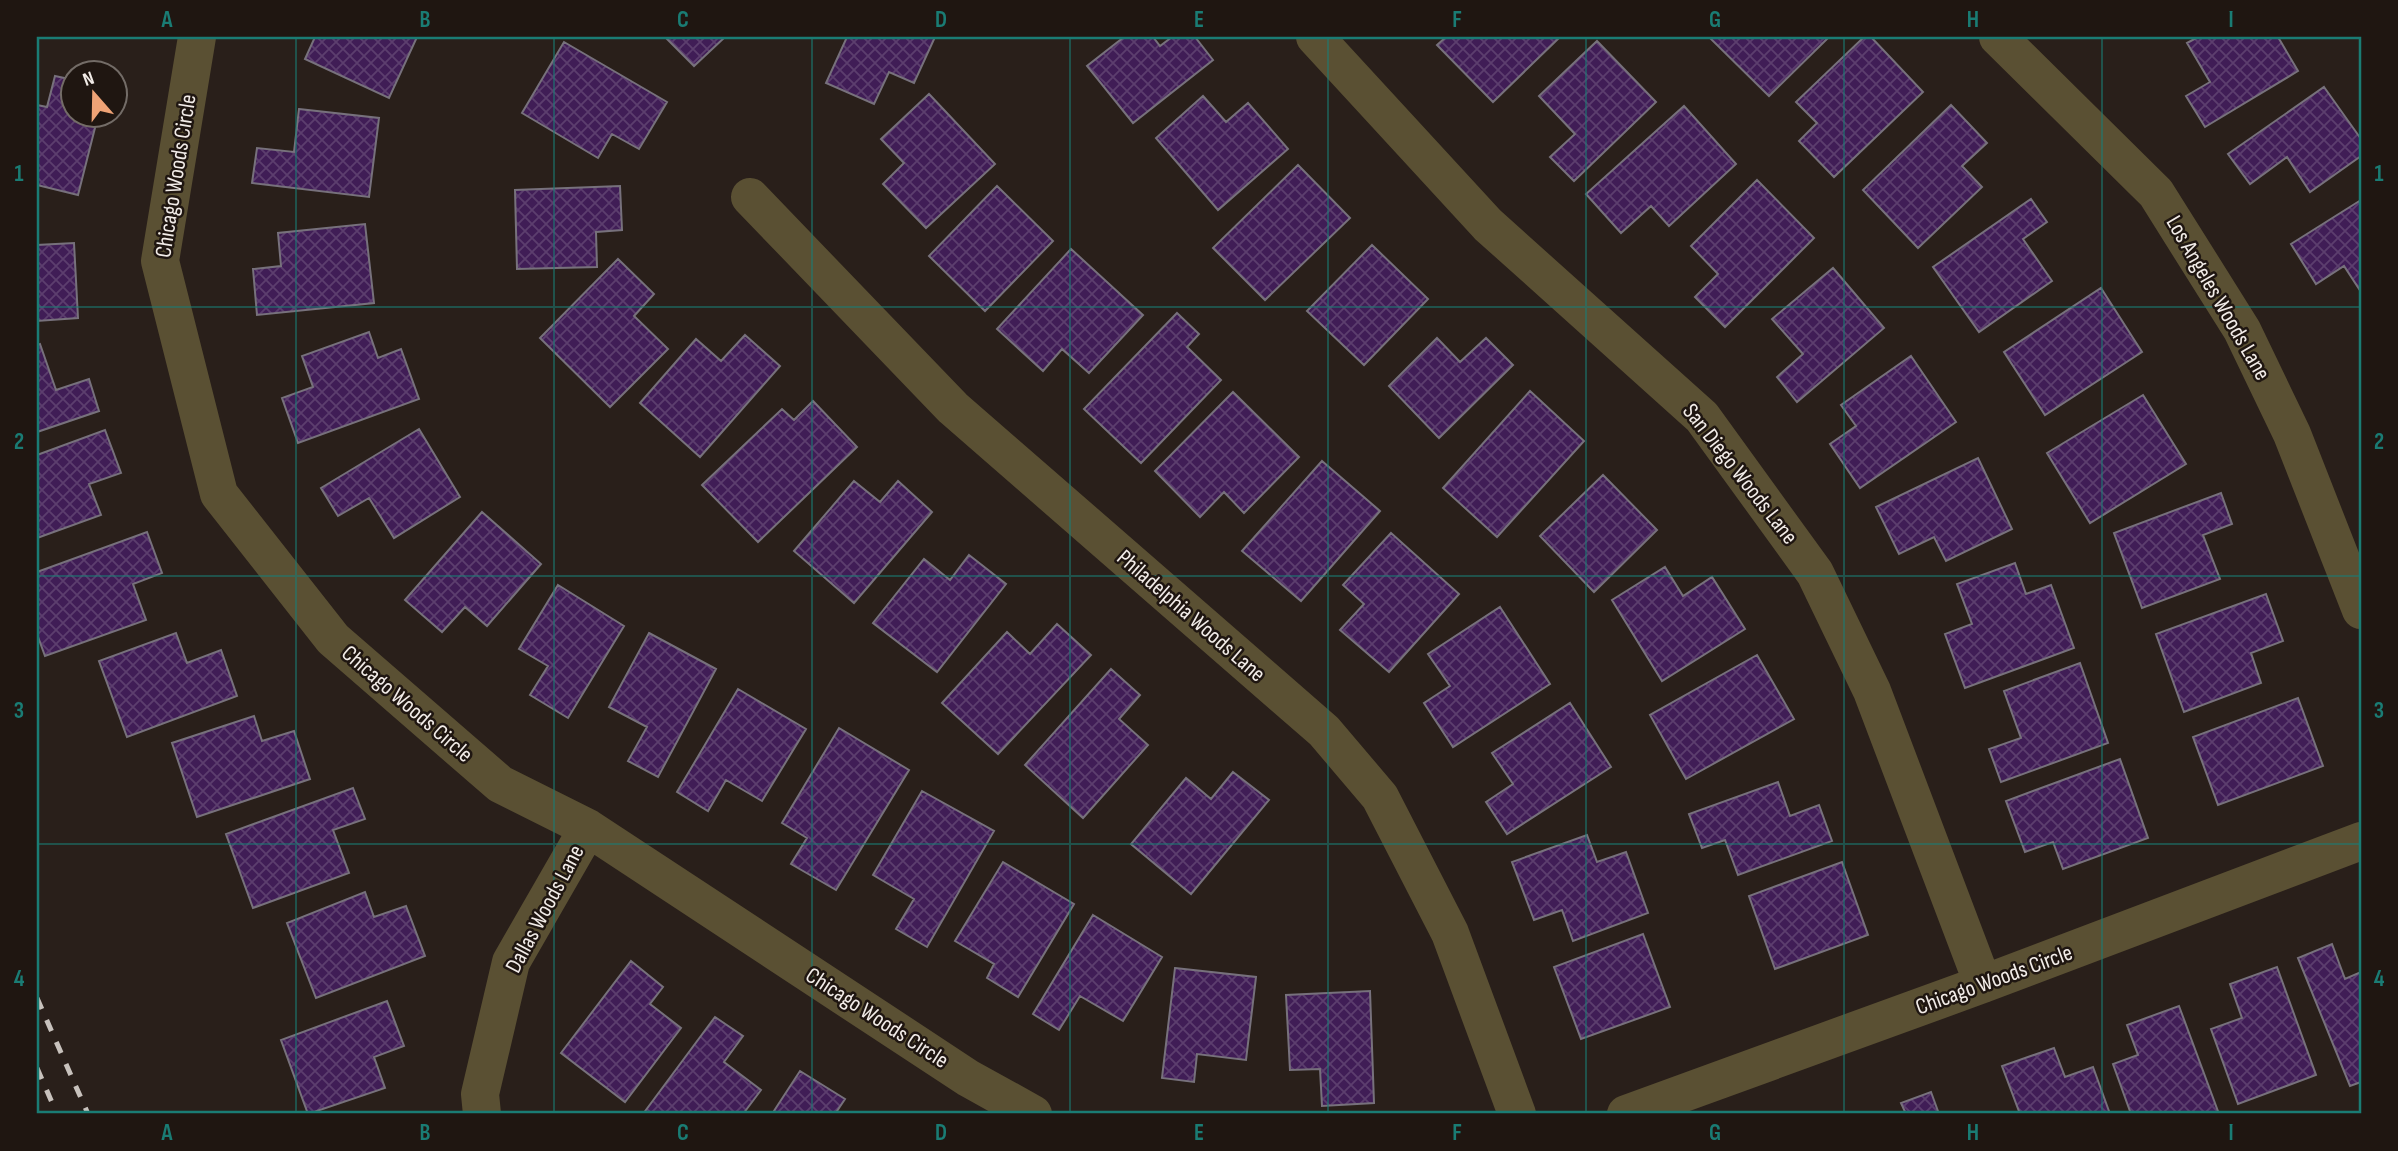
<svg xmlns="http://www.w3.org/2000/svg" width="2398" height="1151" font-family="'Sofia Sans Condensed',sans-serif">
	<defs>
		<pattern id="building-cross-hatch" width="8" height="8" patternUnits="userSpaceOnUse" patternTransform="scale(1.75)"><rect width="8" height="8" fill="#401d56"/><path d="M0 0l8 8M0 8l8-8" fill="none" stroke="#5c3e6e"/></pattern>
	</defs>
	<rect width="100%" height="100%" fill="#291f1a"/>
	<path fill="url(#building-cross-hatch)" stroke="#77717c" stroke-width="2" d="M315,37H417L389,98L305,59Z
		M665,37H725L694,66Z
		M847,37H935L914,83L889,72L874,104L826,83Z
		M1124,37H1153L1160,46L1172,37H1195L1213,60L1133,123L1087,66Z
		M1446,37H1560L1493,102L1437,45Z
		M1713,37H1825L1827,39L1769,96L1711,39Z
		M1864,37H1871L1923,92L1834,177L1799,141L1817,123L1796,102Z
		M2198,37H2278L2298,71L2205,127L2186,96L2210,82L2187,43Z
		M1597,41L1656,102L1574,181L1550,157L1575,134L1539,96Z
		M564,42L667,102L639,149L612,134L598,158L522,113Z
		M55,76L74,80V116H98L78,195L37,185V105L47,107Z
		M2324,87L2361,139V156L2310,192L2287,157L2250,184L2228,154Z
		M929,94L995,164L926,228L883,184L904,163L881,139Z
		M1203,96L1226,122L1248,103L1288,149L1218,210L1156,138Z
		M1951,105L1987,143L1962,166L1982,187L1918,248L1863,190Z
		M1684,106L1736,164L1669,226L1651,206L1621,233L1586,194Z
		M299,109L379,118L369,197L252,183L257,148L294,152Z
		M1298,165L1350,218L1265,300L1213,248Z
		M1757,180L1814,238L1725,327L1695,297L1718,274L1691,246Z
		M620,186L622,230L596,232L597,267L517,269L515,190Z
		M997,186L1053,241L985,311L929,256Z
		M2031,199L2047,222L2023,239L2052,281L1979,332L1933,267Z
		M2361,200V292L2344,266L2316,284L2291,244Z
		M365,224L374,303L257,315L253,269L281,266L278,233Z
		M74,243L78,318L37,321V245Z
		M1372,245L1428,299L1364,365L1307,311Z
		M1071,249L1143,315L1089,373L1062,349L1043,371L997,329Z
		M618,259L654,294L634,316L668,349L610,407L540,338Z
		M1833,268L1884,328L1797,402L1777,377L1803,354L1772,319Z
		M2101,288L2142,352L2045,415L2004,352Z
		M1177,313L1199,334L1187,347L1221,380L1141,463L1084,409Z
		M369,332L378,358L401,349L419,399L298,443L282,398L313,387L302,356Z
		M745,335L780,366L700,457L640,403L696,339L721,361Z
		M1437,338L1460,362L1486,338L1513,365L1439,438L1389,386Z
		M40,344L56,390L89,379L99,411L37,432V345Z
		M1911,356L1956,422L1860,488L1830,444L1856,426L1841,405Z
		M1530,391L1584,441L1497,537L1443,488Z
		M1233,392L1299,457L1244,513L1224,492L1200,517L1155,471Z
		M2143,395L2186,464L2090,523L2047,453Z
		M813,401L857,447L758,542L702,485L782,409L794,420Z
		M419,429L460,497L394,538L369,498L338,516L321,488Z
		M105,430L121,473L89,484L101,515L37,538V455Z
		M1978,458L2012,529L1946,561L1934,537L1899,554L1876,507Z
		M1322,461L1380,511L1301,601L1242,551Z
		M1603,475L1657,530L1594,592L1540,536Z
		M854,481L880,502L898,481L932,512L854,603L794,551Z
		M2221,493L2232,524L2203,535L2220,579L2142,608L2114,533Z
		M482,512L541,564L487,626L465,607L442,632L405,600Z
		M147,532L162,573L133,584L146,620L45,656L37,634V572Z
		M1391,533L1459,594L1389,672L1340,630L1364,604L1343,585Z
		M969,555L1006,584L937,672L873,623L924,559L950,580Z
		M2015,563L2026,594L2051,585L2074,648L1965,688L1945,634L1972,624L1957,584Z
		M1665,567L1683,596L1712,577L1745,629L1662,681L1612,600Z
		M558,585L624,626L568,718L530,695L548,666L519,649Z
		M2266,594L2283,641L2251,653L2261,683L2184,712L2156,634Z
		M1500,607L1550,684L1453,747L1424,703L1450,686L1428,654Z
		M1057,624L1091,655L998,754L942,703L1007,632L1030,654Z
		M176,633L187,663L221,650L237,696L127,737L99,661Z
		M649,633L716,669L658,777L628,761L647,727L609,707Z
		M1757,655L1794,719L1686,779L1650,715Z
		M2080,663L2108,743L2001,782L1989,749L2021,738L2004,691Z
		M1111,669L1140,695L1119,719L1148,745L1083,818L1025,765Z
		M738,689L806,729L762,801L726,780L708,811L677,792Z
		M2298,698L2323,766L2218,805L2193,737Z
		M1570,703L1611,767L1507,834L1486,802L1513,784L1492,753Z
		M254,716L262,741L294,731L310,779L197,817L172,743Z
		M839,728L909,770L836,890L791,864L807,838L782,823Z
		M2120,759L2148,838L2063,869L2053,842L2025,852L2006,801Z
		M1233,772L1269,800L1191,894L1131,844L1186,778L1211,799Z
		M1778,782L1790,816L1819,805L1832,841L1738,875L1725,840L1702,848L1689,814Z
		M353,788L365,819L333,830L349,873L253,908L226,834Z
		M922,791L994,831L927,947L896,929L914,899L873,875Z
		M1587,835L1597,862L1626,852L1648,913L1573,941L1562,910L1534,920L1512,862Z
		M1003,862L1074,904L1018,997L987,978L994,964L955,941Z
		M1842,862L1868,935L1775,969L1749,896Z
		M365,892L374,917L406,906L425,956L316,998L287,923Z
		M1093,915L1162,957L1123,1021L1080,996L1059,1030L1033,1014Z
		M1643,934L1670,1007L1581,1039L1554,967Z
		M2332,944L2345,979L2361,972V1082L2350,1086L2298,958Z
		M631,961L663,987L650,1004L681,1028L625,1102L561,1053Z
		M2277,967L2316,1075L2238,1104L2211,1029L2242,1018L2230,984Z
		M1175,968L1256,977L1246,1060L1197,1054L1194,1082L1162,1078Z
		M1370,991L1374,1103L1322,1106L1320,1069L1290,1070L1286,995Z
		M387,1001L404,1046L374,1057L385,1088L308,1114L281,1040Z
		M2179,1006L2219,1114H2131L2113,1064L2138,1055L2127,1025Z
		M715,1017L743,1036L724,1062L761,1090L743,1114H643Z
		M2054,1048L2065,1077L2093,1067L2110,1114H2020L2002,1066Z
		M800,1071L845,1099L835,1114H772Z
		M1931,1092L1939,1114H1906L1901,1103Z"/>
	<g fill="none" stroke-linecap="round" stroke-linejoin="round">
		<path stroke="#5a5033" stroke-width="38" d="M197,37L160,261L219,494L333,639L500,784L588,828L968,1078L1033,1114
			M1315,37L1488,225L1702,417L1815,573L1872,691L1983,984
			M1998,37L2156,193L2242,330L2292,434L2361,610
			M750,197L953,408L1324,731L1380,797L1450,933L1517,1114
			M482,1114L480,1094L511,962L588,828
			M1626,1114L1983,984L2361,841"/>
		<path stroke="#c8c2bd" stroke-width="5" stroke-dasharray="12 12" stroke-linecap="butt" d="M37,998L88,1114
			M37,1068L57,1114"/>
	</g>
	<path fill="none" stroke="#1a7c74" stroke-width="2" stroke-opacity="0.55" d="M296,37V1114M554,37V1114M812,37V1114M1070,37V1114M1328,37V1114M1586,37V1114M1844,37V1114M2102,37V1114M37,307H2361M37,576H2361M37,844H2361"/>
	<g text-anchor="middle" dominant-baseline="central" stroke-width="5" stroke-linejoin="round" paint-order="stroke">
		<g font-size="23" fill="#f2ece8" stroke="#1f1611">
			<text transform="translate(176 176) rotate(-81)">Chicago Woods Circle</text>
			<text transform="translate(2218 298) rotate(60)">Los Angeles Woods Lane</text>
			<text transform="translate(1740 474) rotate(52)">San Diego Woods Lane</text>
			<text transform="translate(1191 616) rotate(41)">Philadelphia Woods Lane</text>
			<text transform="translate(407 704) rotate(41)">Chicago Woods Circle</text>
			<text transform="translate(545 909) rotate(-62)">Dallas Woods Lane</text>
			<text transform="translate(1994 980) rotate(-20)">Chicago Woods Circle</text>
			<text transform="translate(877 1018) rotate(33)">Chicago Woods Circle</text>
		</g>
	</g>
	<rect width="2398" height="1151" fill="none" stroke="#1f1611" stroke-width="77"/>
	<g transform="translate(94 94) rotate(340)"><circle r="33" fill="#1f1611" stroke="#736c67" stroke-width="2"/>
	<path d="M0-5L12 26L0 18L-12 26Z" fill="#efa376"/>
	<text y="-10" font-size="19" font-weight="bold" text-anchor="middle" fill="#f2ece8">N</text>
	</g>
	<rect x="38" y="38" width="2322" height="1074" fill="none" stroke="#1a7c74" stroke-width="2.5"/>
	<g font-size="23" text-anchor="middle" font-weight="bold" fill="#1a7c74">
		<text x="167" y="27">A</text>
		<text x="425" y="27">B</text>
		<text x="683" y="27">C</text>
		<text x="941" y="27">D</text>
		<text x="1199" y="27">E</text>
		<text x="1457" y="27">F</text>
		<text x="1715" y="27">G</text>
		<text x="1973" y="27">H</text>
		<text x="2231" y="27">I</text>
		<text x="19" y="181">1</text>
		<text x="2379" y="181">1</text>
		<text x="19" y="449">2</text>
		<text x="2379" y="449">2</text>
		<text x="19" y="718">3</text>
		<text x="2379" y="718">3</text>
		<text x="19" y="986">4</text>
		<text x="2379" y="986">4</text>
		<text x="167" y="1140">A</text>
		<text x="425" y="1140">B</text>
		<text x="683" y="1140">C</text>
		<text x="941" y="1140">D</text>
		<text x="1199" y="1140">E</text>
		<text x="1457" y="1140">F</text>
		<text x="1715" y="1140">G</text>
		<text x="1973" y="1140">H</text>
		<text x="2231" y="1140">I</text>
	</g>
</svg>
